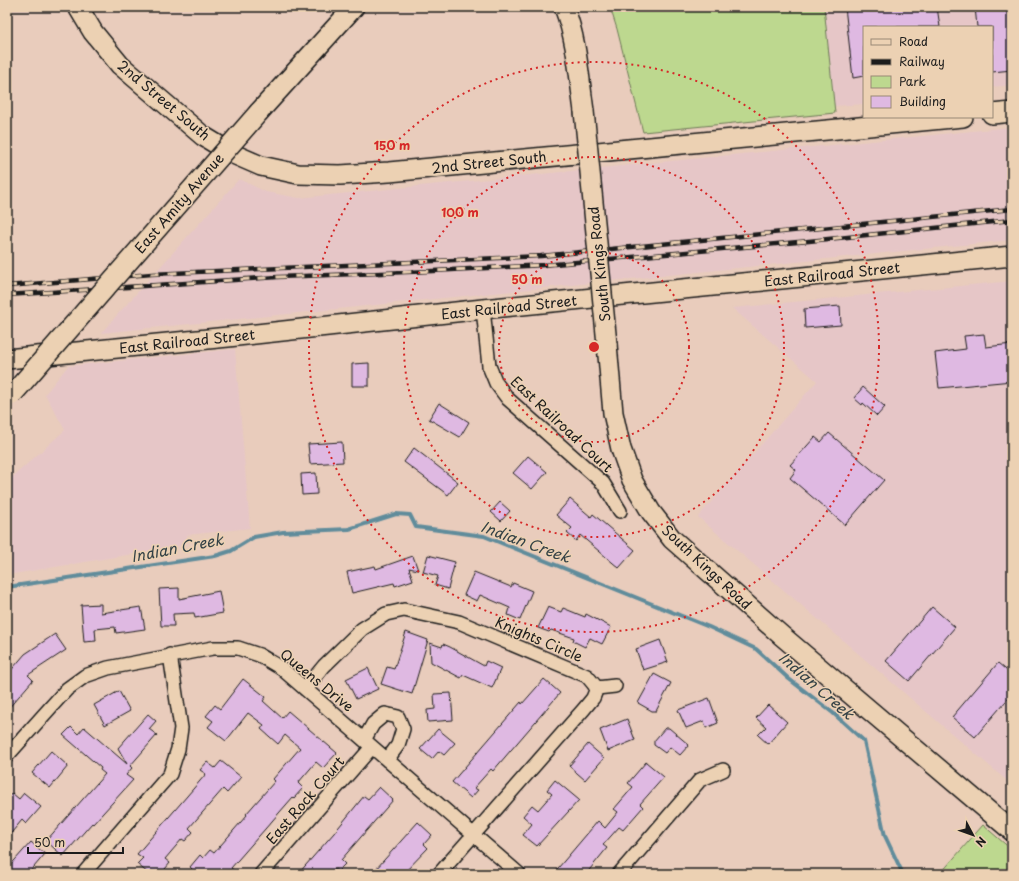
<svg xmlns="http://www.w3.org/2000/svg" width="1019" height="881" font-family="'Playpen Sans',sans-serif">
	<rect width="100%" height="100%" fill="#e9ccbc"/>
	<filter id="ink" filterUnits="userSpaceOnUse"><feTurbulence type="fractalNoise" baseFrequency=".025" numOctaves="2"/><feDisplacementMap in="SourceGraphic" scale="8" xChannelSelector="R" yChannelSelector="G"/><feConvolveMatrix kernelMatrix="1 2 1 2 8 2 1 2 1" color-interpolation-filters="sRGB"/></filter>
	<g filter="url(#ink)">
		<path fill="#e6c6c7" d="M824,7H1012V85L992,87V27H864V104L834,106Z
			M1012,127V240L101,333L239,179L266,192L299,198Z
			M1012,281V785L698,517L817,381L732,308Z
			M235,349L250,528L187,535V545L7,575V482L65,430L45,394L68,366Z"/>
		<path fill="#bdd88f" stroke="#6c7a56" d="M610,7H824L835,113L643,132L617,29Z
			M983,825L1012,850V874H940Z"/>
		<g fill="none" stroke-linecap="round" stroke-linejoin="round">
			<path stroke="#608c9b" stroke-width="4" d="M7,587L215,556L231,551L254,537L283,532L349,529L396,514L410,515L416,527L484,536L709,627L756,649L789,679L833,713L864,741L885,836L903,874"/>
		</g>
		<path fill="#dfb9e2" stroke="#1c1c1c" d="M845,7H937L940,27H864V76L853,78Z
			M975,7H1012V70L992,72V27H977Z
			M840,306L841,325L805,328L804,309Z
			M984,334L986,347L1012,344V381L939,388L935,353L966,349L964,336Z
			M369,363V386H352V364Z
			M863,387L885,407L877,416L863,403L862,405L854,398Z
			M439,403L469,422L460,437L429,419Z
			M829,433L884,480L845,525L790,478L796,470L790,465L815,437L821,442Z
			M342,442L343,462L310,464L308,444Z
			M414,448L458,482L448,495L404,462Z
			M528,456L547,472L532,489L513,473Z
			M316,473L317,494L302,495L301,474Z
			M570,499L591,517L593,514L635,550L619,568L580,535L576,541L567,533L572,528L556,515Z
			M500,502L510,511L501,521L491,512Z
			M428,555L455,562L448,589L435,585L438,576L423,572Z
			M413,556L418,570L409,568L413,580L395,586L394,583L352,593L347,572L375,566L376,569Z
			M474,572L511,587L513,583L532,591L520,620L508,615L510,608L480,595L477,601L464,595Z
			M179,588V599L219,591L223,613L195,618L194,613L173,614L174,626H161L159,589Z
			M101,604V613L141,607L145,629L116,633L115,627L95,629L96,641L84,642L81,605Z
			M548,607L561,612L563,608L585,617L586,614L611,627L602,644L590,638L585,647L573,641L574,638L551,630L549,632L538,628Z
			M932,607L955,627L909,681L886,661Z
			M406,632L428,640L412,694L381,684L387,667L394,669Z
			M55,634L66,650L28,675L33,680L7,710V675L25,654Z
			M660,640L668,662L643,670L636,649Z
			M430,643L442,647L443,644L450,647L484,666L486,661L501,668L492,688L463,675L461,678L431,662Z
			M998,663L1012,675V694L975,737L952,717Z
			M368,668L378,689L356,699L346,679Z
			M654,674L671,683L656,711H652L638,703Z
			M243,679L266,697L263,701L282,718L288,711L337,753L323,768L316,762L298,783L303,788L294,798L293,797L231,868L238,874H197L190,867L200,855L203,858L210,850L214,853L247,815L246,814L275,781L273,779L300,748L285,735L278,744L261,729L264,725L248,713L226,741L208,727L213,721L206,716L215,705L220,709Z
			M544,679L560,693L493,771L491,769L474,788L478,790L471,798L452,782L521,702L522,704Z
			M119,691L130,711L105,725L94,705Z
			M451,693L453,720L428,722L427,710L435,709L434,694Z
			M709,698L718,723L706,728L704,721L686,728L678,710Z
			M768,705L787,722L768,744L758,735L766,727L756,718Z
			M148,714L156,721L149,729L157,735L130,766L132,768L126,775L133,780L93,824L92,823L63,856L46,841L105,774L100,770L101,768L63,735L71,727L78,734L84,727L127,764L118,748Z
			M627,719L635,740L608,751L600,730Z
			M665,728H669L689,745L680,755L670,747L665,753L654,745V741Z
			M438,729L455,743L444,755L439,751L432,759L420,749Z
			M588,744L604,758L585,780L569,766Z
			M51,751L68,766L50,788L32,773Z
			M221,761L241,777L227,793L223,789L189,828L193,832L185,841L182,839L165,859L170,863L161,874H149L137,864L143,858L137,854L206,774L200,770L207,762L215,768Z
			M646,762L664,777L640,804L643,807L623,830L619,827L603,845L607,848L586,874H553L598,821L605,828L618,812L614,809L633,787L628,783Z
			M555,780L579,800L537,846L523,835L532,824L523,816L532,805L538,810L552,794L547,790Z
			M379,787L393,800L341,860L345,864L338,871L335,869L330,874H298L334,833L364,796L368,799Z
			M12,793L19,799L24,793L41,807L26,824L22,820L7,838V799Z
			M418,822L432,835L424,844L428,848L403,874H382L376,869Z
			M31,842L45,854L28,874H7V869Z"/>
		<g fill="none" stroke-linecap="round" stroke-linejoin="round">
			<defs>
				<path id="street" d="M483,309L489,366L496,383L508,399L603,483L620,511
					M597,688L615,686
					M305,689L324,666L362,629L386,614L404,610L459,622L587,676L597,688L593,698L584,709L439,874
					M364,740L373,724L385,714L398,717L403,729L398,745L387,760
					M7,756L67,689L85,676L108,668L213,648H238L259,655L281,668L519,874
					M83,874L170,774L178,749L181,728L170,655
					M261,874L372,747
					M619,874L700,780L723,770"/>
				<path id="secondary" d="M78,7L93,32L120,65L203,136L231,153L261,166L298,174L340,175L389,172L963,117
					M564,7C577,40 579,76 584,111
					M259,112L354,7
					M992,114L1012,112
					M607,344L613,413L621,449L632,480L651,512L672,539L782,636L1012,831
					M7,359L228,337L483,309L1012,256"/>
			</defs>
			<use href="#street" stroke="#1c1c1c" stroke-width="16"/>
			<use href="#secondary" stroke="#1c1c1c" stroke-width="22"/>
			<use href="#street" stroke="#ecd1b3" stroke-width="13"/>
			<use href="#secondary" stroke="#ecd1b3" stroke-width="19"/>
			<defs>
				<path id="rail" d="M7,286L152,274L541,256L1012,209
					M7,295L278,277L433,271L544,265L809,241L1012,220"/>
			</defs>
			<use href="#rail" stroke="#1c1c1c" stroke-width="4.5"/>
			<use href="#rail" stroke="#ecd1b3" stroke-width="3" stroke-dasharray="9" stroke-linecap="butt"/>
			<defs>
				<path id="secondary-bridge" d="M584,111L607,344
					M12,395L259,112"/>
			</defs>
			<use href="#secondary-bridge" stroke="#1c1c1c" stroke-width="22" stroke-linecap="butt"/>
			<use href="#secondary-bridge" stroke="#ecd1b3" stroke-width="19"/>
		</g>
	</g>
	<g fill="none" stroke="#d62828" stroke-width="2" stroke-dasharray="2 4">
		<circle cx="594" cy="347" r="95"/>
		<circle cx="594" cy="347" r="190"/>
		<circle cx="594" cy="347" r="285"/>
	</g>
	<g text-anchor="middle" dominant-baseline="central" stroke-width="3" stroke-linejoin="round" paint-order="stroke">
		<g font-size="14" fill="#1c1c1c" stroke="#ecd1b3">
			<text transform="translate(164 100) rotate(40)">2nd Street South</text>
			<text transform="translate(489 162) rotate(-6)">2nd Street South</text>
			<text transform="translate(179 203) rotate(-49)">East Amity Avenue</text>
			<text transform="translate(599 264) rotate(-96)">South Kings Road</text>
			<text transform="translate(832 274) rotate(-6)">East Railroad Street</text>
			<text transform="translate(509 307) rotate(-6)">East Railroad Street</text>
			<text transform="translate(187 341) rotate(-6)">East Railroad Street</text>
			<text transform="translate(562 424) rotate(43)">East Railroad Court</text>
			<text transform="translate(707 567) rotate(43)">South Kings Road</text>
			<text transform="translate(539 639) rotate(23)">Knights Circle</text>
			<text transform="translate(317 680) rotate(39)">Queens Drive</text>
			<text transform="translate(305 800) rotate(-49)">East Rock Court</text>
		</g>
		<g font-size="15" font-style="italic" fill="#334146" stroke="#ecd1b3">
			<text transform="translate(526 541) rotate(20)">Indian Creek</text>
			<text transform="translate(177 547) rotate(-11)">Indian Creek</text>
			<text transform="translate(817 685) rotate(41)">Indian Creek</text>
		</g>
	</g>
	<circle cx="594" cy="347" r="6" fill="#d62828" stroke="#ecd1b3" stroke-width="2"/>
	<g font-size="12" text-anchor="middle" font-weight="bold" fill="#d62828" stroke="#ecd1b3" stroke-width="3" stroke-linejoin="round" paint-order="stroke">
		<text x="392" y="150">150 m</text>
		<text x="460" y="217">100 m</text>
		<text x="527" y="284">50 m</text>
	</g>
	<rect width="1019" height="881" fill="none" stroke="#ecd1b3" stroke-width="24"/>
	<rect x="12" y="12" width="995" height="857" fill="none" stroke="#1c1c1c" stroke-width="1.5" filter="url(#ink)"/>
	<rect x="863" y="26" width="130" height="92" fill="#ecd1b3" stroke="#998977"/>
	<rect x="871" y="39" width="20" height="6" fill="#ecd1b3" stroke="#998977"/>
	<text x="899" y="46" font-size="12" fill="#1c1c1c">Road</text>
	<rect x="871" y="59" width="20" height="6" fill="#1c1c1c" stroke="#998977"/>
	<text x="899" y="66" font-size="12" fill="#1c1c1c">Railway</text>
	<rect x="871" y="76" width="20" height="12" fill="#bdd88f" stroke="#998977"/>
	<text x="899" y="86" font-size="12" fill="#1c1c1c">Park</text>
	<rect x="871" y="96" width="20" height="12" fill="#dfb9e2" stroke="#998977"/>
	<text x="899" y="106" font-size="12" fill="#1c1c1c">Building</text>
	<g transform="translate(973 835) rotate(131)" stroke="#ecd1b3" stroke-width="3" paint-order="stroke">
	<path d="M0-3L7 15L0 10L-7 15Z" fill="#1c1c1c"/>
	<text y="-6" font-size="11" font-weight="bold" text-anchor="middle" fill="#1c1c1c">N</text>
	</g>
	<path d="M28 847v6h95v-6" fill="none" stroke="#1c1c1c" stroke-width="2"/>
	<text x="34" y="847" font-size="12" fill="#1c1c1c" stroke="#ecd1b3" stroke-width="3" paint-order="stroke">50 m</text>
</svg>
